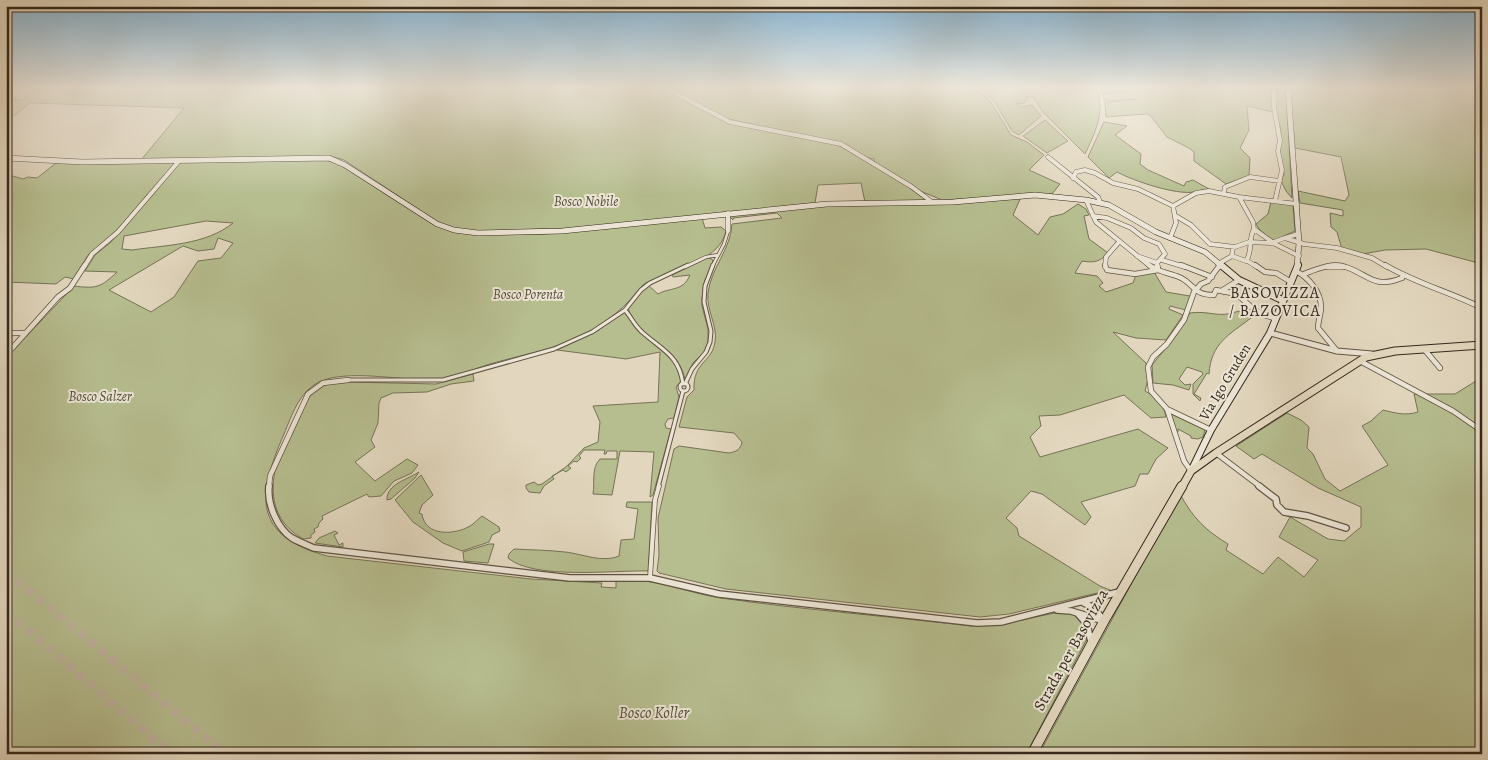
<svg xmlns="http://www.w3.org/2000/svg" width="1488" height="760" font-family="Alegreya,serif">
	<rect width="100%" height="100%" fill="#e2d7be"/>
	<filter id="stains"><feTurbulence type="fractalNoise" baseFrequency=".004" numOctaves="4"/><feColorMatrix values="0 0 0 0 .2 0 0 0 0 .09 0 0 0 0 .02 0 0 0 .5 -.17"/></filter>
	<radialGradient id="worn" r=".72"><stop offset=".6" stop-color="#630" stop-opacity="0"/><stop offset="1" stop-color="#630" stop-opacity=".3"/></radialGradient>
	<path fill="#b6bd8f" stroke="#767356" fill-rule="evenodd" d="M35,88H662L732,124L838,145L903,183L927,201L865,202L861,183L818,185L815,203L579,228L480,231L453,228L436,221L344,160L331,156L141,160L184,108L30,103L6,122V105L17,100L6,97V95L22,101Z
		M667,88H975L990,101L1011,135L1027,142L1044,155L1029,170L1060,184L1052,194L942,200L918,190L875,164L874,159L864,157L842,144L724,118Z
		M980,88H1096C1106,111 1095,133 1085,154L1043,112L1034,98L1027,96V100L1023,104L1016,103L1021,107L1032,105L1041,116L1019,135L1012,131L994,101Z
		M1100,88H1273V112L1247,106L1249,130L1240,148L1250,158L1249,176L1226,184L1194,161V152L1189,148L1167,137L1150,115L1146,114L1106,117L1105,103L1136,99L1105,101L1102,94L1130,91L1102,93Z
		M1290,88H1482V264L1426,249L1385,250L1363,254L1342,249L1337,232L1331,227L1330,213L1343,216V210L1300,203L1298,191L1345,201L1349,195L1341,157L1295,148Z
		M1275,90L1286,92L1292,198L1286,191L1281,181L1284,174L1280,153L1281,129L1275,110Z
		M1045,120L1068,141L1047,153L1023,136Z
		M1104,122L1127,126L1115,135L1141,154L1140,164L1148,170L1184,186L1186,182L1193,180L1209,189C1204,189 1199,191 1194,192C1175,195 1134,181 1117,172L1109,178L1088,157Z
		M325,160L337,163L431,223L477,234H545L702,218L705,228L721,227L726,231C720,259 681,268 658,278C654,280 647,282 644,284C639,288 634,296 629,301C621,310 610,318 600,325C568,348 527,353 490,364C470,370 450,380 428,380C398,380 347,369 319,382C299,392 292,415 284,434C257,496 252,535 327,556L531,579L602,583L601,587L616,588V581C658,577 682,592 721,598C804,610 888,616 971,626L999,625L1059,612L1072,613L1084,622L1088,637L1026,754H6V358L74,286C97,289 101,287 117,272L85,271L95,255L111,242L179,162ZM206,221L233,223C206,245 166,245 132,250L122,249L124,236ZM218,238L233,243L221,258L198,261L174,297L151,312L109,290L183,246L198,251L214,249Z
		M176,162L117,230L88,255L74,279L65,277L56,284L6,282V174L23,179L28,177L37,178L56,163Z
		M1021,197L1013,215L1038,235L1050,217L1063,214L1078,204L1086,209L1089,215L1084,216L1089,239L1108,253C1100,262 1094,263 1082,261L1075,273L1097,276L1103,283L1099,286L1106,292L1133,283L1136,275L1154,272L1166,292L1190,296L1186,310L1170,306L1169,309L1183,315L1166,340L1136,338L1113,332L1146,363L1148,379L1145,391C1155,396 1164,405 1166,417L1151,418L1124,395L1060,415L1039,416L1041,426L1030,437L1040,457L1138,429L1168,448L1156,459L1148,474H1140L1135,486L1081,502L1091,517L1085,525L1042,494L1031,491L1006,518L1017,528L1019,536L1100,586L1110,590L1009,614L980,617L726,589L659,573L657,571L659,555L658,518L674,449L679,446L729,453C736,452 741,449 742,442L734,433L679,427L687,397L694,390C693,361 712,363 715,342C718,326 706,310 708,293C711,268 731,249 732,224L782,218L777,213L733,218V220L730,217L732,215L819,206Z
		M1271,202L1293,205L1295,231L1275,240H1272L1259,229L1256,224L1268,214Z
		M708,258L712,259L713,262L705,280L702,298V306L708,329V342L705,351L693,363L685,379C676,340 637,342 628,308L638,294L648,285L658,294C670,287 683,292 690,275L673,277L672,275Z
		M1239,311L1251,318C1229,335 1211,343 1209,374L1207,373L1194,394L1201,398L1200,401L1193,394V384L1203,374L1202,372L1187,367L1179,379L1185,385L1191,384L1189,390L1173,385L1153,383L1152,365L1175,337L1190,313C1210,310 1218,319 1239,311Z
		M623,312L627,313L643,335L664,351L676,362L681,381L676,387L679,397L674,418L668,419L665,424L666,428L671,429L653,495L650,497L654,452L620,451L612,495L593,494C595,482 591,468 600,459H617V451H607L606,454H604L605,450H584L579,456L581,458L577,462L574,461L568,466L571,468L566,472L563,470L552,476L554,479L544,486L540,493L529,492L526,488V485L534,482L538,485L542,484L567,466L584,448L598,442L600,422L593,406L658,402L660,352L626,359L557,350L597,331Z
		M473,374L474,381L451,384L427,392L393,393L381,398L379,403L378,423L371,440L375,447L355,462L375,481L407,459L418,465L412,473L394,481L381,496L369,497L367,494L322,516L323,519L319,523L318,527L314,529L315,532L311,535V538L303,539C277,524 269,500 275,471L309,397L322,385L349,382L436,384Z
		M1476,381L1482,382V754H1039L1180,494C1193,518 1205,530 1228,544L1226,550L1263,574L1278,557L1304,577L1318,560L1279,537L1290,517L1328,539L1344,541L1361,527V507L1318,488L1262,454L1254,459L1236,446L1287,413L1301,420L1309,427L1307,448L1313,454L1325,479L1340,491L1388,465L1362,426L1371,421L1383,410C1395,413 1405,416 1418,412L1414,394H1455Z
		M1171,414L1205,430L1203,437L1198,439L1191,438V436L1178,429V432L1176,431Z
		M419,472L415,478L391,499L387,500C386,484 409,479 419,472Z
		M421,475L433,495L422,505L419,513L422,514C425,537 455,535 470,526C474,524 478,519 482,516L499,527L500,531L492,535L489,542L462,551L443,543L413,522L395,500Z
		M627,502H652L648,571C613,570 534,580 508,558L509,554L514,549C531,550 548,550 565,552C583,554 602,563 619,556L621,540L634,539L638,509L626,507Z
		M335,531L338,533L334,535L339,545L343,543V547L315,543L319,538Z
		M489,544H494L488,563L464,561L463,552Z"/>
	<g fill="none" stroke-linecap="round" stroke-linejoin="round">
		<path stroke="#bfb49e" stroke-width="9" stroke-dasharray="9 4.5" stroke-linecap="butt" d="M6,571L225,754
			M6,611L171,754"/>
		<defs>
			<path id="pedestrian-far2" d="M685,267L706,257L718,255
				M712,267L724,244L728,231"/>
			<path id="pedestrian-far1" d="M625,310C631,317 635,326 642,332C662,350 679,355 683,384
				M348,380H443L554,349L592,332L625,310L641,290L650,283L688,265
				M680 387a4 4 0 1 1 8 0a4 4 0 1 1-8 0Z
				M685,384L692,369L706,352L710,342L711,331L704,302L705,286L713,265
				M658,487L683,391"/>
			<path id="pedestrian" d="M650,578L655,500L659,486"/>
			<path id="minor-far2" d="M1274,88V107L1280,141L1278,151L1282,170L1275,201
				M1279,88L1289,90
				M1048,157L1098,197L1100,202
				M1073,178L1076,172L1085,170L1095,173L1113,183L1138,189L1173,206L1196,193L1209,191L1239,197L1297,204
				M1224,193L1225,187L1250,177L1280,181
				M1239,197L1253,222L1254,229L1275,244L1299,256
				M1086,200L1096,222L1151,267
				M728,213V231
				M1093,216L1107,218L1131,228L1144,238L1159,244L1165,254L1157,263L1158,267
				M1176,216L1191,225L1210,244L1235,247L1249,242L1271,243L1285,238L1304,244L1337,248L1372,258L1387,267
				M1170,238L1176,223L1173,206
				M1285,238L1298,234
				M1137,256L1157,263
				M1232,256L1246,261C1253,252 1248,239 1254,229
				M1162,260L1185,267
				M1246,260L1257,267
				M1218,264L1232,256L1233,247
				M84,267L92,254L118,232L179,161
				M1105,267L1106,257L1119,242
				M1219,267L1220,265
				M1327,267H1344"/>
			<path id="minor-far1" d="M1105,265L1107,270L1135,274L1158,270
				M1149,265C1158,272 1169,273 1179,277C1194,283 1192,295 1214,295L1216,290L1237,294L1251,307L1264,315L1274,318
				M1157,265L1158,270
				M1181,265L1212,277
				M1255,265L1265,272L1276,273L1291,282
				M1385,265C1415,283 1450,292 1482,308
				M1296,271C1309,278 1321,292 1321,307C1321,314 1318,321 1318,328L1337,351
				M1304,274C1317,269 1333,262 1346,267C1369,275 1374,289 1402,278L1403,275
				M1224,292L1223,290L1239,280
				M6,333H25
				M1424,349L1440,368
				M6,355L58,297L70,288L85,265
				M1360,361L1453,411L1482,431
				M1167,409L1211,430
				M1216,453L1261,487
				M1191,471L1184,461L1167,409L1151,391L1148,367L1153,357L1167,344L1184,320L1194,292L1201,284L1208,281L1220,265
				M269,487L270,476L308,394L323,383L348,380"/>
			<path id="minor" d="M269,486C267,504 277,528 292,538C299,542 307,545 314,548L570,578H650L719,594L977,623L1001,622L1119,592
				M1259,486L1276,499L1277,505L1284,512L1308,516L1346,528
				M1082,602L1094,608L1104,621
				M1057,610L1071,611L1104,621
				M1078,614L1087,624L1091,642"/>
			<path id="tertiary-far1" d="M665,88L730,122L841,144L912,187L932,202"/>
			<path id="tertiary" d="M1270,333L1337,351L1372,354"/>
			<path id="secondary-far1" d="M1288,88L1299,243L1297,267
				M6,158L82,162L329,158L345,165L437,224L454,230L478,233L562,231L827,204L953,202L1035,195L1086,200L1109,205L1156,232L1205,252L1223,267"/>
			<path id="secondary" d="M1221,265L1239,280L1282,300
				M1191,471L1211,430L1270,333L1298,265"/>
			<path id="primary-far1" d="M1182,487L1191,471L1216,453L1366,357L1395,351L1482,345"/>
			<path id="primary" d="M1032,754L1104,621L1182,486"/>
		</defs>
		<use href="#pedestrian-far2" stroke="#605444" stroke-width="4"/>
		<use href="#pedestrian-far1" stroke="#605444" stroke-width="5"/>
		<use href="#pedestrian" stroke="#605444" stroke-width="5.5"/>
		<use href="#minor-far2" stroke="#605444" stroke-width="5"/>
		<use href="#minor-far1" stroke="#605444" stroke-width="6"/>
		<use href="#minor" stroke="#605444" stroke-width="8"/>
		<use href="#tertiary-far1" stroke="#605444" stroke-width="5"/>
		<use href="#tertiary" stroke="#605444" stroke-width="7"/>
		<use href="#secondary-far1" stroke="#35291c" stroke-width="6"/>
		<use href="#secondary" stroke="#35291c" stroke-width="8"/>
		<use href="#primary-far1" stroke="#35291c" stroke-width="9"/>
		<use href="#primary" stroke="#35291c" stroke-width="11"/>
		<use href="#pedestrian-far2" stroke="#ece5d5" stroke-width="2.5"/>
		<use href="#pedestrian-far1" stroke="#ece5d5" stroke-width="3"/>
		<use href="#pedestrian" stroke="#ece5d5" stroke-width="4"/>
		<use href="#minor-far2" stroke="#ece5d5" stroke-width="4"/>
		<use href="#minor-far1" stroke="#ece5d5" stroke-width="4.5"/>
		<use href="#minor" stroke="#ece5d5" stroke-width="5.5"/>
		<use href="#tertiary-far1" stroke="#ece5d5" stroke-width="4"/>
		<use href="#tertiary" stroke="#ece5d5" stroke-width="5"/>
		<use href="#secondary-far1" stroke="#ece5d5" stroke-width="5"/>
		<use href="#secondary" stroke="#ece5d5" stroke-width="6"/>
		<use href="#primary-far1" stroke="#e2d7be" stroke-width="7"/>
		<use href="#primary" stroke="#e2d7be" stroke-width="9"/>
	</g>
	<linearGradient id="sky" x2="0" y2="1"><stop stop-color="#87b6d6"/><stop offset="0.45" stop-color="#f2ede2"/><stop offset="1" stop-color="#f2ede2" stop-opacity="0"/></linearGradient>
	<rect width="1488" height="195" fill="url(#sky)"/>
	<g text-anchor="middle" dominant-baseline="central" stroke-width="4" stroke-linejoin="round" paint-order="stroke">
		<g font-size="14" font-style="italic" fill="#554e39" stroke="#ece5d5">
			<text x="586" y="201">Bosco Nobile</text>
			<text x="528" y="294">Bosco Porenta</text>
			<text x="100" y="396">Bosco Salzer</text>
		</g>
		<g font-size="14" fill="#35291c" stroke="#ece5d5">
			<text transform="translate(1225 382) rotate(-59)">Via Igo Gruden</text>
		</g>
		<g font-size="16" letter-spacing="1" fill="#35291c" stroke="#ece5d5">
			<text x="1275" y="293">BASOVIZZA<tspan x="1275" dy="18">/ BAZOVICA</tspan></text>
		</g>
		<g font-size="16" fill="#35291c" stroke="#ece5d5">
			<text transform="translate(1071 650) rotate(-61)">Strada per Basovizza</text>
		</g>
		<g font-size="16" font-style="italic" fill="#554e39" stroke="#ece5d5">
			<text x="654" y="713">Bosco Koller</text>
		</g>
	</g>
	<rect width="1488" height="760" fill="none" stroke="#e2d7be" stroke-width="25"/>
	<rect x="8" y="8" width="1473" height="745" fill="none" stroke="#35291c" stroke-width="2.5"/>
	<rect x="12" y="12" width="1463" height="735" fill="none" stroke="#35291c"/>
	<rect width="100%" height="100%" filter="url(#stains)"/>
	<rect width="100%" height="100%" fill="url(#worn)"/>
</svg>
